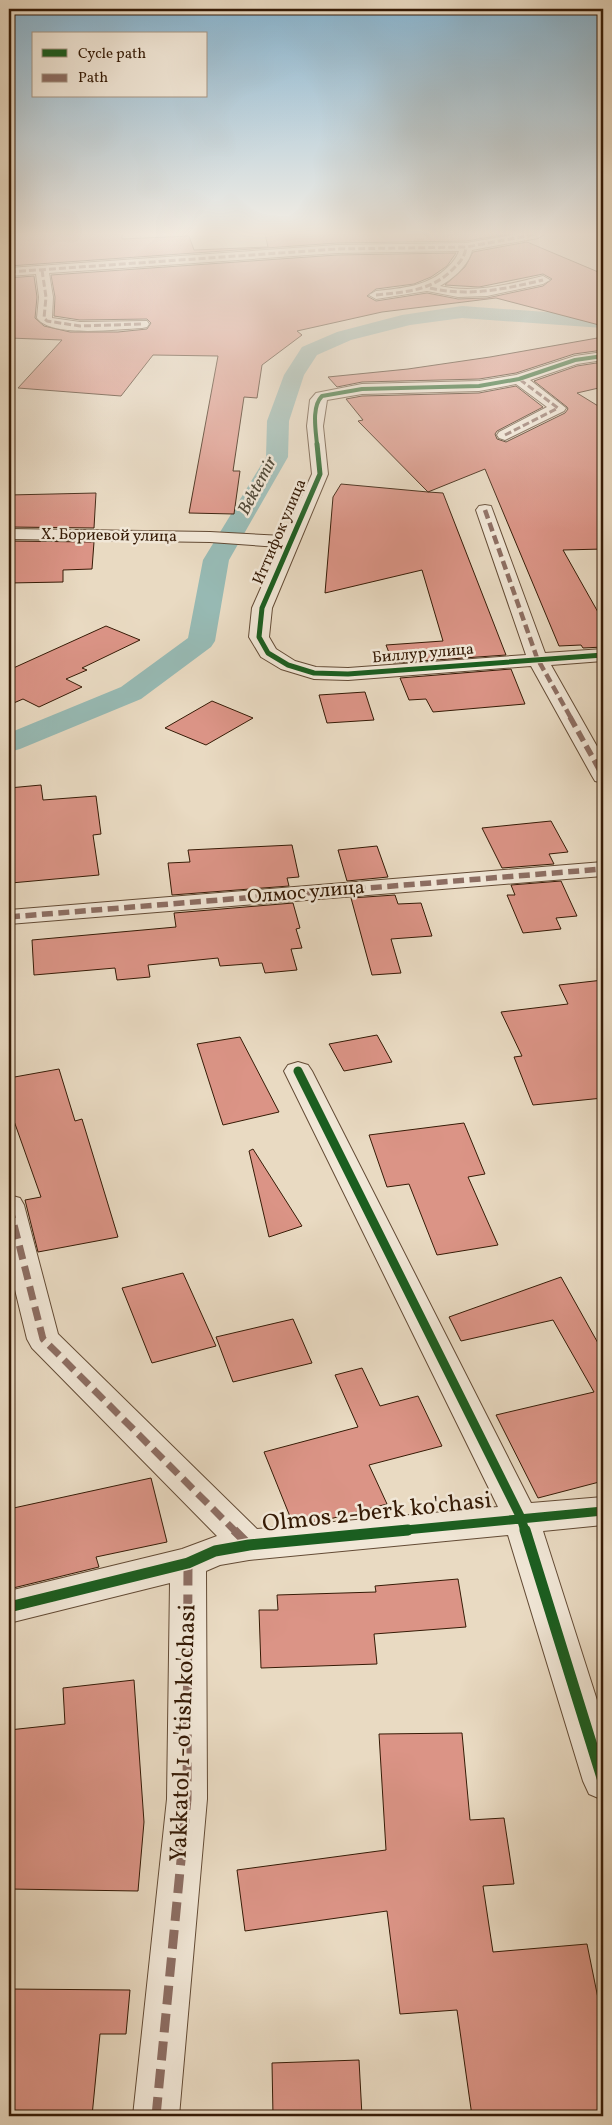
<svg xmlns="http://www.w3.org/2000/svg" width="612" height="2125" font-family="Vollkorn,serif">
	<rect width="100%" height="100%" fill="#e9dac2"/>
	<filter id="stains"><feTurbulence type="fractalNoise" baseFrequency=".004" numOctaves="4"/><feColorMatrix values="0 0 0 0 .2 0 0 0 0 .09 0 0 0 0 .02 0 0 0 .5 -.17"/></filter>
	<radialGradient id="worn" r=".72"><stop offset=".6" stop-color="#630" stop-opacity="0"/><stop offset="1" stop-color="#630" stop-opacity=".3"/></radialGradient>
	<g fill="none" stroke-linecap="round" stroke-linejoin="round">
		<path fill="#97bab4" fill-rule="evenodd" d="M462,306L603,316V328L462,318L410,325L351,340L317,355L304,375L289,421L288,457L229,560L215,641L211,647L141,699L20,749L9,752V733L121,687L188,638L203,560L266,457L267,421L284,375L302,347L337,332L402,315Z"/>
	</g>
	<path fill="#db9486" stroke="#361b06" d="M9,234H122V239L189,236L194,250L268,247L265,234H508L466,241L337,243L9,266Z
		M527,242L603,274V326L496,298L382,312L297,331L302,335L262,365L257,398L244,397L233,471H240L234,514L189,513L218,356L153,355L121,396L18,388L62,340L9,338V278L34,276L37,297L35,318L44,326L70,332H118L147,329L151,323L147,319L80,320L54,316L55,297L51,275L337,255L456,253L447,266L431,277L414,284L376,289L367,296L376,301L427,293L458,299L487,298L543,286L552,279L543,274L479,287L445,285L465,267L473,252Z
		M603,337V350L574,354L516,373L479,379L362,382L337,387L328,377L408,369L490,357Z
		M603,362V387L577,393L603,409V549L563,550L603,621V647L583,648L581,645L559,646L485,469L428,492L443,493L506,655L393,663L386,645L443,641L422,570L325,593L333,497L341,484L428,492L358,421L363,420L346,399L362,396L479,393L516,386L543,407L497,431L495,434L497,439L506,442L565,413L568,409L567,407L534,381L577,366Z
		M96,493L94,528L9,527V495Z
		M9,541L94,542L92,569L63,570V582L9,583Z
		M106,626L140,640L82,668L87,670L66,679L82,687L39,707L23,699L9,705V670Z
		M511,669L525,704L433,712L426,699L409,700L400,678Z
		M365,692L374,720L327,723L319,695Z
		M212,701L253,718L206,745L165,728Z
		M41,785L43,800L96,796L101,834L93,835L99,875L11,883L9,859V788Z
		M551,821L568,852L549,854L554,864L502,868L482,828Z
		M292,845L299,877L287,878L289,886L172,895L168,863L190,862L188,850Z
		M377,846L388,877L347,881L338,850Z
		M561,881L577,916L556,918L561,929L523,933L507,895H515L511,885Z
		M395,895L398,904L421,903L432,936L391,939L401,973L372,975L351,898Z
		M293,903L300,928L296,929L302,948L291,949L297,970L265,973L262,963L220,966L218,958L148,965L150,977L117,980L115,968L34,975L32,940L176,927L174,913Z
		M603,980V1098L533,1105L514,1057L522,1056L501,1012L568,1004L559,985Z
		M377,1035L392,1062L344,1071L329,1044Z
		M240,1037L279,1112L223,1125L197,1044Z
		M59,1069L75,1121L82,1119L118,1237L38,1252L25,1200L41,1197L9,1107V1078Z
		M464,1123L485,1174L468,1177L498,1245L437,1255L409,1184L387,1187L369,1135Z
		M253,1149L302,1226L269,1237L249,1151Z
		M183,1273L216,1346L152,1363L122,1288Z
		M561,1277L603,1352V1481L538,1498L496,1415L594,1392L553,1320L461,1341L449,1317Z
		M293,1319L312,1363L233,1382L216,1337Z
		M362,1368L380,1406L418,1396L442,1446L369,1465L387,1504L322,1521L293,1524L264,1452L358,1427L335,1375Z
		M151,1478L167,1542L96,1557L99,1567L9,1589V1509Z
		M458,1579L466,1627L374,1634L377,1664L261,1668L259,1610H278L277,1595L376,1592L375,1586Z
		M134,1680L144,1822L138,1891L9,1889V1730L65,1724L63,1688Z
		M462,1733L470,1820L504,1818L514,1884L483,1886L493,1952L587,1944L603,2023V2116H472L457,2010L400,2014L387,1911L245,1931L237,1870L386,1850L379,1734Z
		M9,1989L130,1990L126,2034H100L92,2116H9Z
		M359,2060L362,2116H273L272,2063Z"/>
	<g fill="none" stroke-linecap="round" stroke-linejoin="round">
		<defs>
			<path id="minor" d="M518,234H544L538,238L472,250C469,265 453,279 440,286C474,294 510,284 543,276L550,280L543,284L487,296L458,297L427,291L376,299L369,295L376,291C403,288 427,287 448,267C453,262 457,257 459,251L337,253L49,273L53,297L52,318L80,322L147,321L149,324L147,327L142,328C119,329 51,338 37,318L39,297L36,274L9,276V268L337,245L466,243Z
				M603,352V360L577,364L530,380L566,408L564,411L505,440L499,438L497,435L499,432L547,407L516,384L479,391L362,394L327,400L323,426L328,474L272,608L269,637L276,649L295,661L316,667L348,668L526,655L476,510L479,506L485,505L491,506L545,653L603,649V661L551,665L603,757V783L595,781L592,776L531,666L348,680L314,679L281,669L261,657L249,637L252,608L279,547L210,542L9,539V529L210,532L284,536L312,474L307,426L310,400L316,393L362,384L479,381L516,375L575,356Z
				M603,862V876L9,924V910Z
				M298,1062L308,1065L312,1071L531,1503L603,1497V1525L543,1531L603,1719V1800L589,1794L583,1781L508,1535L249,1560L220,1565L206,1571L207,1799L179,2116H133L167,1799L170,1583L9,1623V1591L182,1549L217,1536L32,1348L27,1339L9,1265V1195L20,1198L24,1205L58,1334L257,1529L498,1507L284,1071L288,1065Z"/>
		</defs>
		<use href="#minor" stroke="#634b35" stroke-width="2"/>
		<use href="#minor" fill="#f1e7d7" fill-rule="evenodd"/>
		<path stroke="#8d6e63" stroke-width="3" stroke-dasharray="7 3" stroke-linecap="butt" d="M42,270L46,297L44,318L47,321L80,326L142,324
			M9,272L337,249L466,247L538,234
			M430,288C469,297 505,289 543,280
			M376,295C406,292 433,291 455,267C461,261 465,256 466,247
			M505,435L558,408L519,379"/>
		<path stroke="#8d6e63" stroke-width="4.5" stroke-dasharray="9 4.5" stroke-linecap="butt" d="M485,510L537,658L571,718"/>
		<path stroke="#8d6e63" stroke-width="5.5" stroke-dasharray="11 5.5" stroke-linecap="butt" d="M570,717L603,776
			M9,917L603,869"/>
		<path stroke="#8d6e63" stroke-width="7" stroke-dasharray="14 7" stroke-linecap="butt" d="M9,1205L43,1339L235,1531"/>
		<path stroke="#8d6e63" stroke-width="9" stroke-dasharray="19 9" stroke-linecap="butt" d="M234,1530L249,1545
			M156,2116L187,1799L188,1563L190,1562"/>
		<defs>
			<path id="cycleway-far3" d="M317,445C316,431 311,407 322,396L362,389L479,386L519,379L575,360L603,356"/>
			<path id="cycleway-far2" d="M317,444L320,474L262,608L259,637L268,653L288,665L314,673L348,674L603,655"/>
			<path id="cycleway-far1" d="M298,1071L521,1518L525,1531
				M395,1531L603,1511"/>
			<path id="cycleway" d="M525,1530L603,1781
				M9,1607L188,1563L215,1551L249,1545L408,1530"/>
		</defs>
		<use href="#cycleway-far3" stroke="#f1e7d7" stroke-width="5.5"/>
		<use href="#cycleway-far2" stroke="#f1e7d7" stroke-width="7"/>
		<use href="#cycleway-far1" stroke="#f1e7d7" stroke-width="12"/>
		<use href="#cycleway" stroke="#f1e7d7" stroke-width="14"/>
		<use href="#cycleway-far3" stroke="#1b5e20" stroke-width="4"/>
		<use href="#cycleway-far2" stroke="#1b5e20" stroke-width="5"/>
		<use href="#cycleway-far1" stroke="#1b5e20" stroke-width="9"/>
		<use href="#cycleway" stroke="#1b5e20" stroke-width="11"/>
	</g>
	<linearGradient id="sky" x2="0" y2="1"><stop stop-color="#87b6d3"/><stop offset="0.44" stop-color="#f5eee4"/><stop offset="1" stop-color="#f5eee4" stop-opacity="0"/></linearGradient>
	<rect width="612" height="531" fill="url(#sky)"/>
	<g text-anchor="middle" dominant-baseline="central" stroke-width="5" stroke-linejoin="round" paint-order="stroke">
		<g font-size="16" fill="#361b06" stroke="#f1e7d7">
			<text transform="translate(280 532) rotate(-67)">Иттифок улица</text>
			<text transform="translate(109 536) rotate(1)">Х. Бориевой улица</text>
			<text transform="translate(423 654) rotate(-5)">Биллур улица</text>
		</g>
		<g font-size="18" font-style="italic" fill="#534b3a" stroke="#f1e7d7">
			<text transform="translate(258 486) rotate(-62)">Bektemir</text>
		</g>
		<g font-size="20" fill="#361b06" stroke="#f1e7d7">
			<text transform="translate(306 893) rotate(-5)">Олмос улица</text>
		</g>
		<g font-size="24" fill="#361b06" stroke="#f1e7d7">
			<text transform="translate(377 1513) rotate(-6)">Olmos 2-berk ko'chasi</text>
			<text transform="translate(184 1733) rotate(-88)">Yakkatol 1-o'tish ko'chasi</text>
		</g>
	</g>
	<rect width="612" height="2125" fill="none" stroke="#e9dac2" stroke-width="30"/>
	<rect x="10" y="10" width="592" height="2105" fill="none" stroke="#361b06" stroke-width="2.5"/>
	<rect x="15" y="15" width="582" height="2095" fill="none" stroke="#361b06"/>
	<rect x="32" y="32" width="175" height="65" fill="#f1e7d7" stroke="#a69583"/>
	<rect x="42" y="49" width="25" height="8" fill="#1b5e20" stroke="#a69583"/>
	<text x="78" y="58" font-size="15" fill="#361b06">Cycle path</text>
	<rect x="42" y="74" width="25" height="8" fill="#8d6e63" stroke="#a69583"/>
	<text x="78" y="82" font-size="15" fill="#361b06">Path</text>
	<rect width="100%" height="100%" filter="url(#stains)"/>
	<rect width="100%" height="100%" fill="url(#worn)"/>
</svg>
